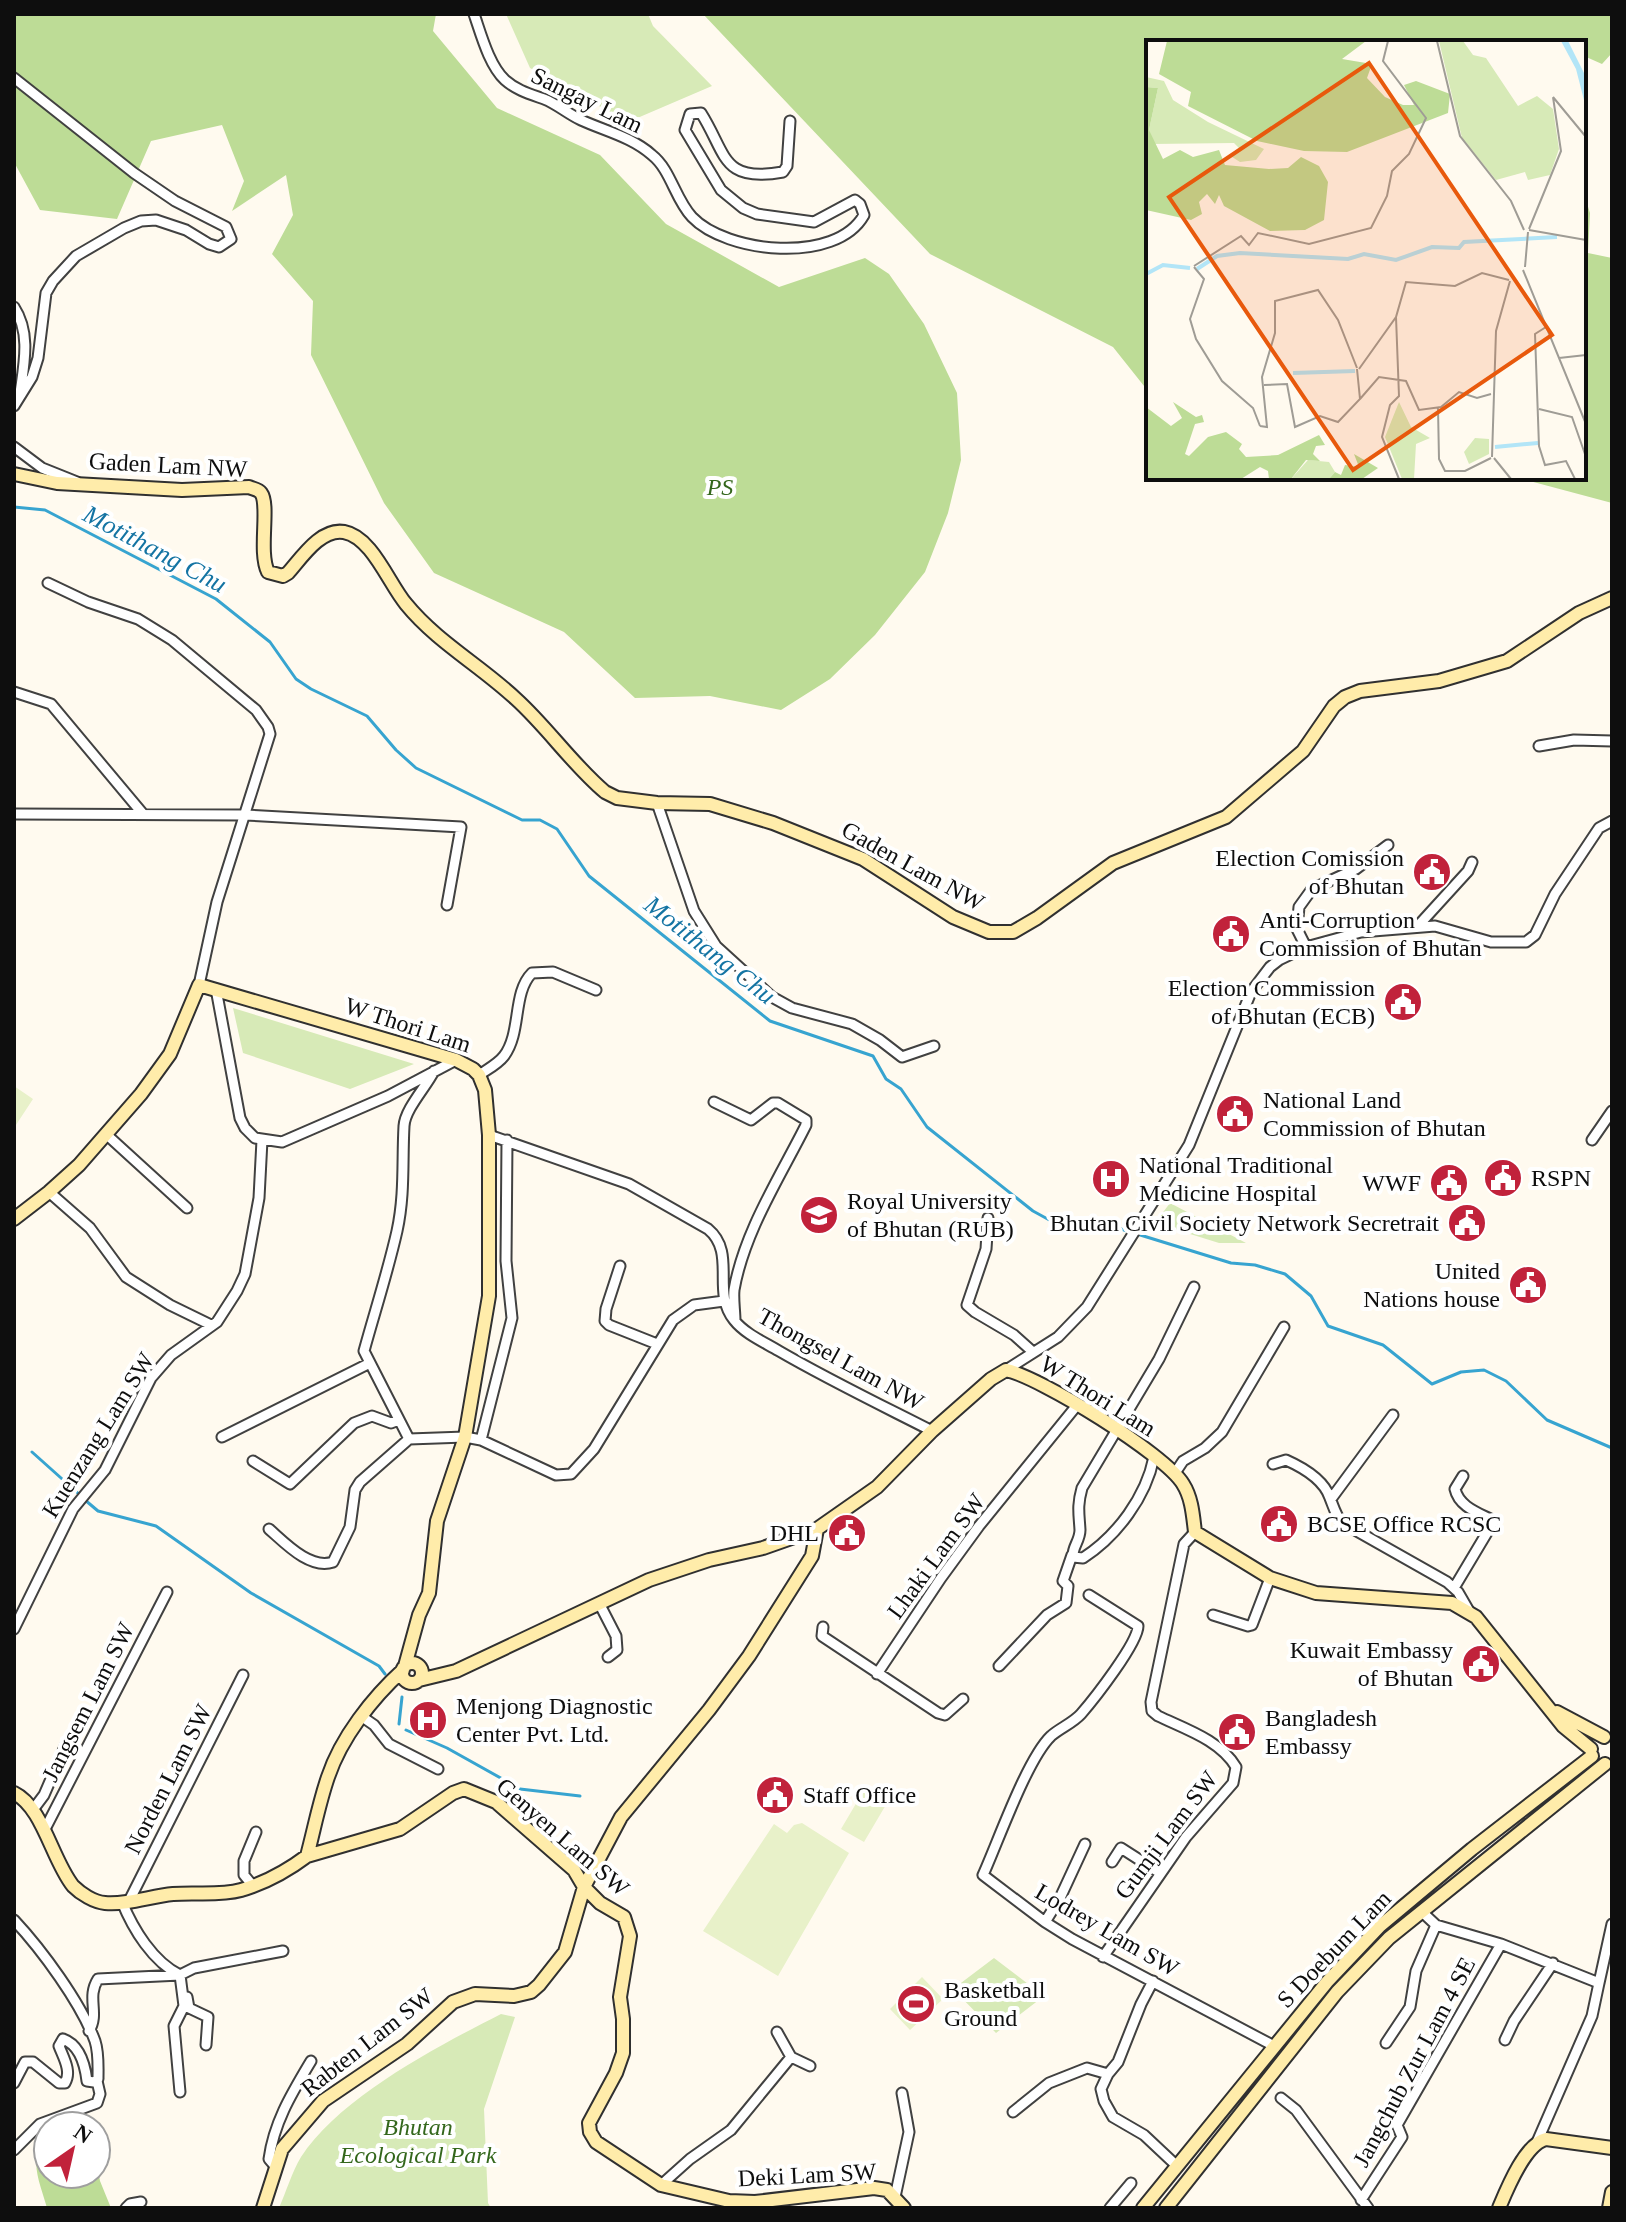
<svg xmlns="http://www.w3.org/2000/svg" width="1626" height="2222" font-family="'Times New Roman',serif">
	<rect width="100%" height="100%" fill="#fffaef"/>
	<path fill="#d7eab7" d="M506,14H648L653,26L712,86L628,122L530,68Z
		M233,1008L414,1064L350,1089L243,1053Z
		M1170,1203L1246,1243H1219L1155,1223Z
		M994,1958L1044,1996L996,2033L953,1989Z
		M501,2014L515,2017L484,2109L488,2203L491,2208H279C286,2192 292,2172 301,2157C340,2097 438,2046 501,2014Z"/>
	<path fill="#bddc96" d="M14,14H436L433,31L497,108L600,155L666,224L779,287L865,258L889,274L924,324L957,393L961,460L948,513L925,572L875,635L830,679L781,710L710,696L635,698L564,632L434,573L384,503L311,355L313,301L272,254L293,215L286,175L232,211L244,181L222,125L151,141L117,219L40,210L14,162Z
		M703,14H1612V53L1602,64L1584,56V42H1148V391L1113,347L930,254Z
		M1584,194L1590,213L1588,253L1612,258V503L1518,478H1584Z
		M48,2141V2174H96V2159L100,2181L111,2208H47C42,2188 25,2154 48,2141Z"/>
	<path fill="#e8f1c9" d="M14,1086L33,1099L14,1128Z
		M864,1790L887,1803L864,1842L841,1829Z
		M802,1823L849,1853L778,1976L703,1931L774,1824L787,1833L794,1825Z
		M922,1977L943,1999L910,2030L890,2009Z"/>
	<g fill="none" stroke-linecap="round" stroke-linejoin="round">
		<path stroke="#37a4d0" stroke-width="3" d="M14,507L45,510L216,599L270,642L296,679L311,689L367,716L396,750L416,768L522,820H540L557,829L589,876L770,1021L873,1056L886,1079L901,1089L927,1127L1033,1211L1064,1228L1115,1227L1130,1232
			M1137,1234L1231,1263L1255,1265L1285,1274L1311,1296L1328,1326L1383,1345L1432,1384L1461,1372L1484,1370L1506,1381L1547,1420L1612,1448
			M32,1452L80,1495
			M85,1500L98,1511L156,1526L251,1593L379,1666L385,1674
			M399,1724L402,1697
			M406,1730L447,1748L515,1786
			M520,1789L580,1796"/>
		<defs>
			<path id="street" d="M474,14C481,34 489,65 505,80C516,90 530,94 544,99C557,104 568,114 581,120C605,131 632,137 652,155C671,170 675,199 692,217C726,253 836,265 864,215L860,204L855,200L814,222L757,214L743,208L721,190L685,130L690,114L701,113C727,154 721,183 783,172L787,166L790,121
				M14,78L134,173L175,201L226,227L231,239L219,247L209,244L186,230L156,220L141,221L124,228L76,256L53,281L46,293L38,358L32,377L14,406
				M14,307C31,333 24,364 20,393
				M14,447L42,468L77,482
				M48,583L88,602L138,619L172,640L256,710L268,727L270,734L217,902L199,985
				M14,692L51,704L143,814
				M1539,746L1574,740L1612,741
				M657,803L694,911L716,946L772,997L792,1008L852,1024L880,1040L902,1057L934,1046
				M14,814L245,815L461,827L447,905
				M1417,927L1468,871L1472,862
				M1306,947L1297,929L1299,907L1312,889L1356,869L1388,845
				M216,989L240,1118L245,1128L255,1138L282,1142L388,1096L456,1060
				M434,1071C426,1087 405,1109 404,1126C402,1162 405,1194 397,1231C388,1271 375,1311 364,1351L409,1439L465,1437L481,1440L556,1475L571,1474L594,1449L673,1320L694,1305L724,1301
				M479,1075C488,1069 498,1064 504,1056C522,1032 512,993 532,973L553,972L596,990
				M714,1102L751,1120L773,1103H778L806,1120V1125C780,1177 744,1232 734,1290C733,1300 735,1311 735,1321
				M107,1135L187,1208
				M489,1135L629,1184L708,1229C737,1253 711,1292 734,1320C745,1334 764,1342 779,1351C829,1380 881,1405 932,1431
				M1592,1140L1612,1111
				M49,1192L90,1228L126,1277L170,1305L211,1325
				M988,1218L986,1249L967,1305L975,1312L1014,1335L1033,1352
				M620,1266L606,1309L605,1321L609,1325L657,1344
				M1006,1370L1058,1337L1087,1307L1189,1145L1251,992L1270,967L1279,960L1306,947L1361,932L1435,926L1491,942H1526L1535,935L1555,894L1599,828L1612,821
				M222,1437L370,1363
				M481,1440L512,1318L506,1261L507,1140
				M1154,1457C1146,1497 1117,1536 1083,1558L1073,1557C1072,1547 1080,1541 1080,1530C1079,1513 1077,1506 1082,1488L1159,1359L1194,1287
				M253,1461L290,1484L354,1423L372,1416L391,1423L399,1420
				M1273,1464L1286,1460C1304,1468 1324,1480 1330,1498C1334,1508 1335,1513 1341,1522L1447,1582L1458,1592L1469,1611
				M1175,1473L1183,1461L1205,1448L1222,1432L1284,1327
				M1331,1499L1393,1415
				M269,1529C285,1543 310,1570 333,1562L350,1527L355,1490L360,1482L409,1439
				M1454,1588L1494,1521C1479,1513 1459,1507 1455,1489L1463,1476
				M1089,1595L1138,1626C1138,1643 1094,1699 1081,1714C1073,1723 1060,1728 1051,1736C1027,1759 998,1842 983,1875L1045,1922L1072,1939L1274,2046
				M599,1603L616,1636L617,1650L608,1657
				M1213,1615L1248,1626L1252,1625L1270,1578
				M823,1627L822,1636L938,1713L945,1715L963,1699
				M14,1629L73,1509L105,1470L151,1378L171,1355L217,1322L237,1291L245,1274L259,1198L262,1140
				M999,1666L1047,1615L1066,1603L1068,1586L1063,1581L1072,1555
				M877,1674L941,1578L979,1526L1078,1404
				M361,1716L374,1725L389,1744L438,1769
				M32,1811L44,1795L67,1742
				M44,1831L167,1592
				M1112,1862L1121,1848L1160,1873
				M253,1886L244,1875V1861L256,1832
				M129,1901L243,1675
				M122,1902C133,1929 153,1962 180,1975L184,2006L174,2026L180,2092
				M1421,1911L1436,1925L1501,1944L1599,1983L1592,2016L1537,2142
				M14,1920C42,1950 81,2003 95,2041C99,2053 98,2067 98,2079L94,2082L87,2081C85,2064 80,2045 63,2039L59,2046C63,2057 72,2071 65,2083H59L33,2062H25L14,2083
				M1045,1922L1060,1898L1085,1844
				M1103,1957L1186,1837L1233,1783L1236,1767C1220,1740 1185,1729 1158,1716L1152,1711L1151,1702L1184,1544L1195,1532
				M1153,1981L1141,2004L1118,2062L1108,2074L1101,2089L1104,2101L1113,2117L1144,2135L1177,2166
				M1599,1983L1612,1924
				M187,1997L189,2008L208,2017L206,2045
				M89,2031C100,2013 86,1998 98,1979L180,1975L194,1968L283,1951
				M1505,2040L1514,2021L1553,1963
				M1386,2043L1410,2007L1416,1971L1436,1925
				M791,2057L810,2066
				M1281,2098L1296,2110L1368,2208
				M1013,2112L1049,2083L1087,2068L1108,2074
				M14,2150L40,2124L97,2103L100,2094L97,2081
				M275,2166L269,2159C274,2122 292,2093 311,2061
				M661,2185L690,2159L731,2130L791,2057L777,2032
				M895,2197L909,2132L902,2093
				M1361,2200L1402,2137L1397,2125L1501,1944
				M126,2208L130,2204L141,2202
				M1110,2208L1131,2183"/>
			<path id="secondary" d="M14,474L57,483L182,490L249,487C253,489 258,489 261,493C270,505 258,552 268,572L283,576L288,573C302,557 321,528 344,532C372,537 389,584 406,604C437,642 481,666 516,699C548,728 572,764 605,792L617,798L657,803L710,804L773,823L863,859L953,917L989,932H1013L1037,918L1113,863L1226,817L1303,751L1334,706L1345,697L1360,691L1439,681L1507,661L1579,613L1612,598
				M14,1219L49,1192L79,1165L141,1094L170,1054L199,985L456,1060L473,1069L479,1075L485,1090L489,1135V1296L465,1437L437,1521L429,1593L419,1615L405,1666
				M402 1673a10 10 0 1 1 20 0a10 10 0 1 1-20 0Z
				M419,1680L456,1671L649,1580L709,1560L763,1548L817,1529L877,1487L932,1431L991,1379L1006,1370C1040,1377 1165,1454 1183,1484C1192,1498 1193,1516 1195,1532L1270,1578L1316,1593L1452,1603L1476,1617L1563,1726L1591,1749
				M1557,1712L1604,1737
				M14,1793C43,1807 52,1860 73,1886C81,1894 94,1902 105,1903C128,1905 151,1896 173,1894C195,1892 219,1896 241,1890C265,1883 287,1871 307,1856C314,1830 319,1803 328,1777C341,1738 372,1698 403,1670
				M307,1856L400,1829L453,1793L464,1789L496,1802L574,1870L584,1887L600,1903L624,1917L630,1936L620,1997L623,2019V2053L616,2073L589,2123L590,2132L596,2142L661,2185L729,2201L755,2202L874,2188L887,2190L904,2208
				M263,2208L282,2149L323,2101L407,2044L453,2002L475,1994L514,1996L531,1992L539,1985L565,1952L584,1887L621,1817L709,1710L749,1656L812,1556L817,1529
				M1143,2208L1327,1982L1380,1926L1472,1849L1592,1756
				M1166,2208L1337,1992L1389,1938L1605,1764
				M1499,2208C1507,2189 1525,2144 1546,2139L1612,2148
				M1609,2208L1612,2192"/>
		</defs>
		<use href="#street" stroke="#414141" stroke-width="13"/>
		<use href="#secondary" stroke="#303030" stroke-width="16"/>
		<use href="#street" stroke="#fff" stroke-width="9"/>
		<use href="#secondary" stroke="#ffecaa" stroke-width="12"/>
	</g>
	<defs>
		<symbol id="civic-disc" viewBox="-11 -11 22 22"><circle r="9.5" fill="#c1223b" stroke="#fff"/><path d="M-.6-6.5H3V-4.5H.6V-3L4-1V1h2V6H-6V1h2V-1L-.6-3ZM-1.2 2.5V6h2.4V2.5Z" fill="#fff"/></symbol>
		<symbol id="hospital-disc" viewBox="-11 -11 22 22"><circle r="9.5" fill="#c1223b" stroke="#fff"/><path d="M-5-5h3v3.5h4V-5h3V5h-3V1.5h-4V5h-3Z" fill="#fff"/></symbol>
		<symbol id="university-disc" viewBox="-11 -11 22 22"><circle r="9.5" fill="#c1223b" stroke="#fff"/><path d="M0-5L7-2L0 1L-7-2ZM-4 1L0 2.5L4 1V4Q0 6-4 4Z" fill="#fff"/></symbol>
		<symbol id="stadium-disc" viewBox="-11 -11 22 22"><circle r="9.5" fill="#c1223b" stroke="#fff"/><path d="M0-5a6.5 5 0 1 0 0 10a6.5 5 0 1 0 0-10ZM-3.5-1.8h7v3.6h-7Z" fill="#fff"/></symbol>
	</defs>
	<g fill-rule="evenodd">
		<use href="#civic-disc" x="1410" y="850" width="44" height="44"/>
		<use href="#civic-disc" x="1209" y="912" width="44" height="44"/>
		<use href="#civic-disc" x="1381" y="980" width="44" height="44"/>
		<use href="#civic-disc" x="1213" y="1092" width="44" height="44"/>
		<use href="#civic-disc" x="1481" y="1156" width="44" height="44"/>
		<use href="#hospital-disc" x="1089" y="1157" width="44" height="44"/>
		<use href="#civic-disc" x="1427" y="1161" width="44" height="44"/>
		<use href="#university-disc" x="797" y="1193" width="44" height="44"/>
		<use href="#civic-disc" x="1445" y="1201" width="44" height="44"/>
		<use href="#civic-disc" x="1506" y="1263" width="44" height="44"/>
		<use href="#civic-disc" x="1257" y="1502" width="44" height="44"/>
		<use href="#civic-disc" x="825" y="1511" width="44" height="44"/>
		<use href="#civic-disc" x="1459" y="1642" width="44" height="44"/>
		<use href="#hospital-disc" x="406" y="1698" width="44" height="44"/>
		<use href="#civic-disc" x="1215" y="1710" width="44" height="44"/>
		<use href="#civic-disc" x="753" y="1773" width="44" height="44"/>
		<use href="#stadium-disc" x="894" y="1982" width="44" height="44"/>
	</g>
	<g text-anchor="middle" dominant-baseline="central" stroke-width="8" stroke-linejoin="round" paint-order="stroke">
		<g font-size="24" fill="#0e0e0e" stroke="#fff">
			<text transform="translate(587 100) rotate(26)">Sangay Lam</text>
			<text transform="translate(168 465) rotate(3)">Gaden Lam NW</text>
			<text transform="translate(913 866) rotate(29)">Gaden Lam NW</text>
			<text transform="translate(408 1025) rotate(18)">W Thori Lam</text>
			<text transform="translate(841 1359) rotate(29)">Thongsel Lam NW</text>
			<text transform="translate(1098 1396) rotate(32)">W Thori Lam</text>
			<text transform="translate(98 1435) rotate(-58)">Kuenzang Lam SW</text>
			<text transform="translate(936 1556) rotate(-54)">Lhaki Lam SW</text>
			<text transform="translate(88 1702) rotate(-63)">Jangsem Lam SW</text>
			<text transform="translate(168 1779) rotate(-63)">Norden Lam SW</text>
			<text transform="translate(1166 1835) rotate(-53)">Gumji Lam SW</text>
			<text transform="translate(563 1837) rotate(41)">Genyen Lam SW</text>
			<text transform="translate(1107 1930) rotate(30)">Lodrey Lam SW</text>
			<text transform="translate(1334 1949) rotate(-46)">S Doebum Lam</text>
			<text transform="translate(367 2042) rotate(-38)">Rabten Lam SW</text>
			<text transform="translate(1414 2062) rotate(-62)">Jangchub Zur Lam 4 SE</text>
			<text transform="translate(807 2175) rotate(-3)">Deki Lam SW</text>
		</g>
		<g font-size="24" font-style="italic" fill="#34671c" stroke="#fff">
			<text x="720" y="487">PS</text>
			<text x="418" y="2127">Bhutan<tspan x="418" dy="28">Ecological Park</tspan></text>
		</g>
		<g font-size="24" fill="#0e0e0e" stroke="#fff" text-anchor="start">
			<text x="1404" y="858" text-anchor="end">Election Comission<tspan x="1404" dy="28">of Bhutan</tspan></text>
			<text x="1259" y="920">Anti-Corruption<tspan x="1259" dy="28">Commission of Bhutan</tspan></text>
			<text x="1375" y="988" text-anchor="end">Election Commission<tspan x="1375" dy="28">of Bhutan (ECB)</tspan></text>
			<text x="1263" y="1100">National Land<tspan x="1263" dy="28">Commission of Bhutan</tspan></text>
			<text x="1139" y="1165">National Traditional<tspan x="1139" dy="28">Medicine Hospital</tspan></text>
			<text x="1531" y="1178">RSPN</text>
			<text x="1421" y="1183" text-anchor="end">WWF</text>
			<text x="847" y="1201">Royal University<tspan x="847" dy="28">of Bhutan (RUB)</tspan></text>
			<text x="1439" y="1223" text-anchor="end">Bhutan Civil Society Network Secretrait</text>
			<text x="1500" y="1271" text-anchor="end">United<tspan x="1500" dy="28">Nations house</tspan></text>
			<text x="1307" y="1524">BCSE Office RCSC</text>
			<text x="819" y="1533" text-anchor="end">DHL</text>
			<text x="1453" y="1650" text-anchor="end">Kuwait Embassy<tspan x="1453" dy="28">of Bhutan</tspan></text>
			<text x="456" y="1706">Menjong Diagnostic<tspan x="456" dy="28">Center Pvt. Ltd.</tspan></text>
			<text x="1265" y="1718">Bangladesh<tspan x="1265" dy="28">Embassy</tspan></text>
			<text x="803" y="1795">Staff Office</text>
			<text x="944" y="1990">Basketball<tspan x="944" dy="28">Ground</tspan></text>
		</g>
		<g font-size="26" font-style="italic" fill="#1474a3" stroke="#fff">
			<text transform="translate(155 549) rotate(28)">Motithang Chu</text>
			<text transform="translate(710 950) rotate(38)">Motithang Chu</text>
		</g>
	</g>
	<g transform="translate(1146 40)">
		<rect width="440" height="440" fill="#fffaef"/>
		<path d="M293,1H317L327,15L340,18L372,66L391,56L407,69L413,109L404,135L382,140L379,132L350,140L316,98ZM0,37L18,41L27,60L62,82L118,109L110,120L94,122L83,115L94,109L88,103L6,104L3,90L12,48L0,47ZM253,362L265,387L284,398L270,404L268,439H256L239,397ZM329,398L343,399V414L323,424L318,412ZM162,420L183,422L189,432L183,439H145Z" fill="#d7eab7"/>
		<path d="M21,1H220L196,19L226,24L221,38L239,57L257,65H268L258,45L270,41L304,54L302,73L201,112L158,111L111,101L42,66L45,52L13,34ZM0,47L12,48L3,90L17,119L34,110L47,117L73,110L79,125L123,129L142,128L155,117L173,126L182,142L178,180L159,190L124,191L78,166L73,155L69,164L61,154L53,162L56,174L45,180L0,170ZM27,362L50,377L56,375L58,382L49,384L39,414L43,416L62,397L80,392L96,404L93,409L100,417L132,415L173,395L179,405L170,406L167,414L174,421L160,420L145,439H123L122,431L114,427L95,439H0V367L25,386L36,378ZM208,414L232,428L216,439H183L189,432L195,435L199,425L213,427Z" fill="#bddc96"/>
		<path d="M415,1H422L438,33L440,68L430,29Z" fill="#b2e5f7"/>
		<path fill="none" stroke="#b2e5f7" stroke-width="4" d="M51,229L71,216L94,213L202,219L218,214L250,220L286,207L313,208L318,202L411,197M0,234L17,225L44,228M147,333L209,331M349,407L392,403"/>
		<path fill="none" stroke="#9f9c95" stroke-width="2" d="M291,1L314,96L365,161L378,190M407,57L440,97M383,189L415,111L407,57M383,190L440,200M48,226L95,196L103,205L112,193L163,204L225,188L241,156L246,131L263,114L280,78L237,21L242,1M48,227L58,239L44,279L50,299L76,341L107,368L114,386M379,227L382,192M377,230L440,384M250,277L253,356L244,365L236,397L253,439M400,287L389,294L393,406L399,425L420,421L429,439M413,318L440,315M213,329L250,277L260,242L309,246L336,233L363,240M118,345L141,344L149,387L174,376L192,382L214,359L211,329M214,359L233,337L260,341L273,370L295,367L313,352L331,358L345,354M292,368L293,419L299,431H319L345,418M393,369L426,377L440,417M114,386L121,387L116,337L129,293V261L172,250L192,280L211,328M346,417L350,291L364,241M348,418L365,439"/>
		<path fill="#e8590c" fill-opacity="0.15" stroke="#e8590c" stroke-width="4" d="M223,23L406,295L207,430L23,157Z"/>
		<rect width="440" height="440" fill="none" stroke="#0e0e0e" stroke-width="4"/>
	</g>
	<rect width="1626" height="2222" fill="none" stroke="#0e0e0e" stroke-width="32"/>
	<g transform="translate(72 2150) rotate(34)"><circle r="38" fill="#ffffff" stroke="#9f9f9f" stroke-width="2"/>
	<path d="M0-6L14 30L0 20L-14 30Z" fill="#c1223b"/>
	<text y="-12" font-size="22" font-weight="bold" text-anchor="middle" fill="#0e0e0e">N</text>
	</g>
</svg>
